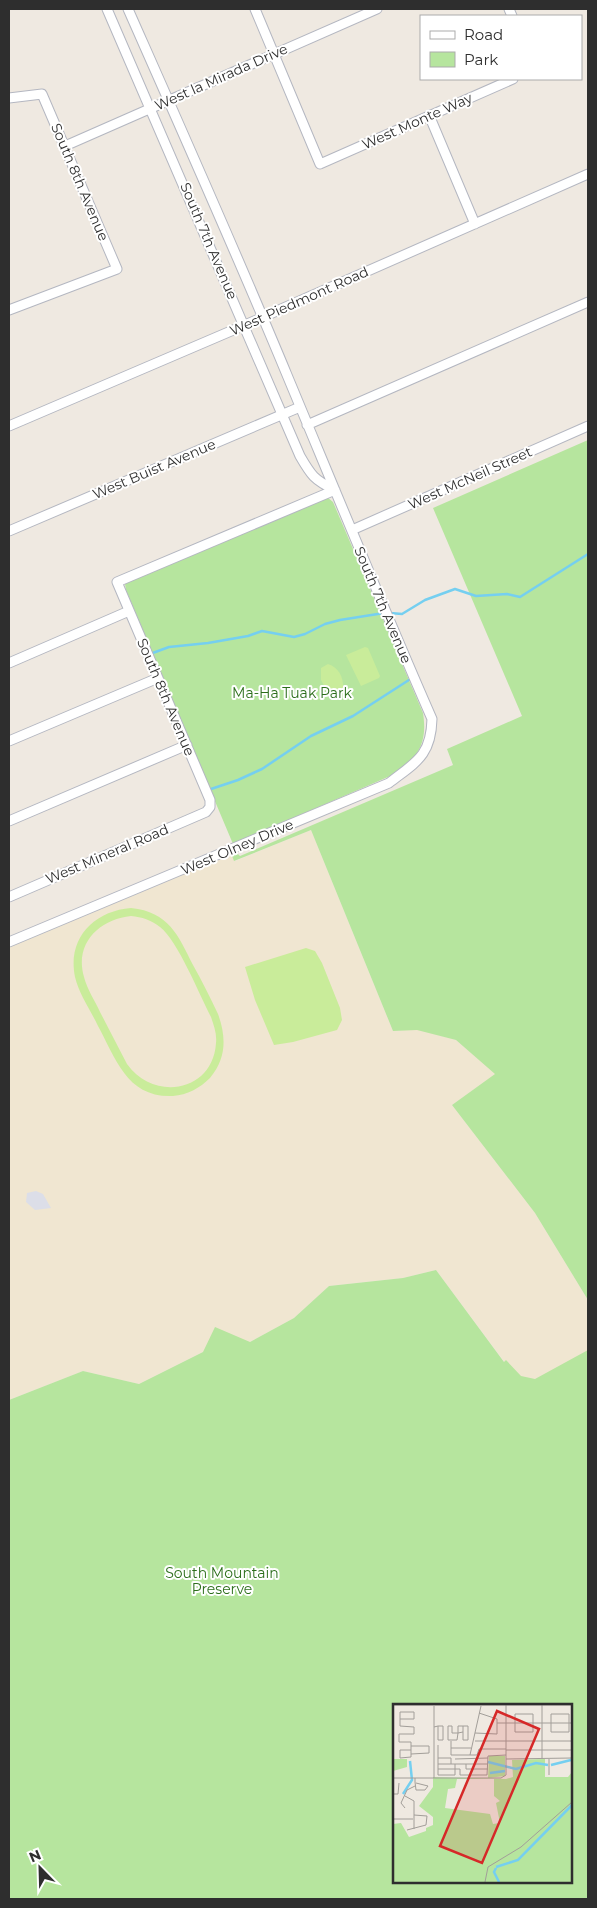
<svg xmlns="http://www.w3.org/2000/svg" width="597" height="1908" font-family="Montserrat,sans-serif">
	<rect width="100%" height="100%" fill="#efe9e1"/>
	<path fill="#f0e6d1" d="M311,830L393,1031L417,1029L456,1040L496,1074L452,1105L535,1213L588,1300V1353L526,1391L436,1270L403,1278L329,1286L294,1318L250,1342L203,1352L139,1384L83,1371L9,1400V946L231,852L235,861Z"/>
	<path fill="#dcdee8" d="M36,1191L43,1194L51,1208L35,1210L26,1202L27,1193Z"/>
	<path fill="#b6e59e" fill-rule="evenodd" d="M588,440V1300L535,1213L452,1105L495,1074L456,1040L417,1030L393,1031L311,830L234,861L231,853L233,849L240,856L453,765L447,749L522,716L433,508Z
		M327,497L333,502L423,713C427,739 421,751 404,770L233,844L126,590L125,584L128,581Z
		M436,1270L504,1362L506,1360L521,1376L535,1379L588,1350V1899H9V1400L83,1371L139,1384L203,1352L215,1327L250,1342L294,1318L329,1286L403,1278ZM394,1706H571V1882H394Z"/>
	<path fill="#c9ec9a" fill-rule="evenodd" d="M365,647L368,648L380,676L379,678L361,686L346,655Z
		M328,664C340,668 344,679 343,690L337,696L328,693L321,680V668Z
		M131,908C169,912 178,935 193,965C202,981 210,997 218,1014C226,1036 227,1058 210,1078C200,1088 187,1095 173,1096C127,1098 116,1059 98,1026C91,1011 79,994 75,977C67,938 94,911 131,908ZM131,916C142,917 151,920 160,927C178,941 199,994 211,1017C214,1026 217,1034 216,1043C213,1092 154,1102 127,1064C118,1047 109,1029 100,1012C95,1001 87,989 84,977C74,943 100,919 131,916Z
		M306,948L315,951L322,963L340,1008L342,1020L337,1030L293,1042L274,1045L255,1000L245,967Z"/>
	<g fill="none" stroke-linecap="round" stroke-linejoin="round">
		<path stroke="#75cff0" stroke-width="2.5" d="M390,613L402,614L425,600L455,589L476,596L507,594L520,597L588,554
			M150,654L169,647L208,643L248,636L262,631L294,637L305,634L325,624L340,620L384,613
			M208,790L238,780L262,769L311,736L353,716L412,678"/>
		<defs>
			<path id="street" d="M107,9L300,456C311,475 314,480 335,490
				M255,9L320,164L513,79
				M509,9L512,16
				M9,98L42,94L117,269L9,310
				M429,115L475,224
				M65,146L377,9
				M307,425L588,302
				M9,426L245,325L588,174
				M352,530L588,426
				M9,531L300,407
				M9,663L129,611
				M9,741L158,678
				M9,821L187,745
				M9,897L206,812L210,807V800L117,582L335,490
				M9,942L389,783C416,762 431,756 432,719C382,605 335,490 287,375C236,252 182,131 128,9"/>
		</defs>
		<use href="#street" stroke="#b4b7c1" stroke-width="11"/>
		<use href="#street" stroke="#fff" stroke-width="9"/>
	</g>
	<g text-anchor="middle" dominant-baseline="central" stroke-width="4" stroke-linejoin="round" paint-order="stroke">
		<g font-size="14" fill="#2e2e2e" stroke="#fff">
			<text transform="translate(221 77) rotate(-24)">West la Mirada Drive</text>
			<text transform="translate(417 121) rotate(-24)">West Monte Way</text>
			<text transform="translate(80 182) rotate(67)">South 8th Avenue</text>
			<text transform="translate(209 241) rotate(67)">South 7th Avenue</text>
			<text transform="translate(299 301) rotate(-24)">West Piedmont Road</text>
			<text transform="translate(154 469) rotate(-23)">West Buist Avenue</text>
			<text transform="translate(470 478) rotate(-24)">West McNeil Street</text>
			<text transform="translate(383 605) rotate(67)">South 7th Avenue</text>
			<text transform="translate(166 697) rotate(67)">South 8th Avenue</text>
			<text transform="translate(237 847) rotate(-23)">West Olney Drive</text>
			<text transform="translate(107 854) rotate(-23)">West Mineral Road</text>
		</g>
		<g font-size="14" fill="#2c6e1b" stroke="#fff">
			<text x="292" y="693">Ma-Ha Tuak Park</text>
			<text x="222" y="1573">South Mountain<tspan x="222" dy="16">Preserve</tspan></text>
		</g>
	</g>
	<g transform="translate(393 1704)">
		<rect width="179" height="179" fill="#efe9e1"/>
		<path d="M96,52H112V72L95,74ZM0,55H14V63L0,67ZM152,55V73H175L179,68V178H0V120L8,119L16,133L33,127V124L40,121V113L26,102L40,83V73L113,75L120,73L119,56ZM64,75H101V92L107,97L103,99L107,119L100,120L97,110L52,104L55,85L62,84Z" fill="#b6e59e" fill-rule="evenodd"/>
		<path fill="none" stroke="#75cff0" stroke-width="2.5" d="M95,58L123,65L143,59L155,61M158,61L178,56M97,69L112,67M10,90L19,76L17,57M103,163L125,156L179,101M103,164L101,168L106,178"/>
		<path fill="none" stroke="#a29e99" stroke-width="1" d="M0,1H179M149,1V55M41,2V74H108L113,71V0M122,10H140V28H122ZM158,10H176V28H158ZM7,15H21V8H7V22L21,23V30H6V38H18M104,19H179M41,23L45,22H50V36H45V22M70,28L65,29H59V22H55V36H64L65,29V22H75V36H70V22M82,29L104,30V15L86,9M58,37V51H84L86,45H113M82,37H179M45,41V71H62V60M58,44H78M18,46H7V54L18,53V38M113,46H179M18,50L36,49V42H18M77,51L88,2M45,54H58V60M62,55L95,54M113,55L179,54M156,55V71M45,60H95M73,60V65H95M45,65H67V71H94L95,52L113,51M0,74H41M22,74V78L23,86H32L35,82L23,79M0,90H5L6,79M12,92L21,97V125M12,104L8,99L14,86L22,82M0,115H20M14,126L33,121L34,112L21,111M92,178L95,163L128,143L179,98"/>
		<path fill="#d62828" fill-opacity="0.15" stroke="#d62828" stroke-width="2.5" d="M104,7L146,25L89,159L47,142Z"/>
		<rect width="179" height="179" fill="none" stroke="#2e2e2e" stroke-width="2.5"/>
	</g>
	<rect width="597" height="1908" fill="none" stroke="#2e2e2e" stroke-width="20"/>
	<rect x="420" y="15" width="162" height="65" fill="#ffffff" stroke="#ababab"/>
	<rect x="430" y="31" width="25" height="8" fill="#ffffff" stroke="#ababab"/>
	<text x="464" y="40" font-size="15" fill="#2e2e2e">Road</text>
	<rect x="430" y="52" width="25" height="15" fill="#b6e59e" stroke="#ababab"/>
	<text x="464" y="65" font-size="15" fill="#2e2e2e">Park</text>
	<g transform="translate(40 1868) rotate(337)" stroke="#ffffff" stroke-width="4" paint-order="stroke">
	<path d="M0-4L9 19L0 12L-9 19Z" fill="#2e2e2e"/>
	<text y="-8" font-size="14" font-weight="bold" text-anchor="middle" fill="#2e2e2e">N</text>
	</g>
</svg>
